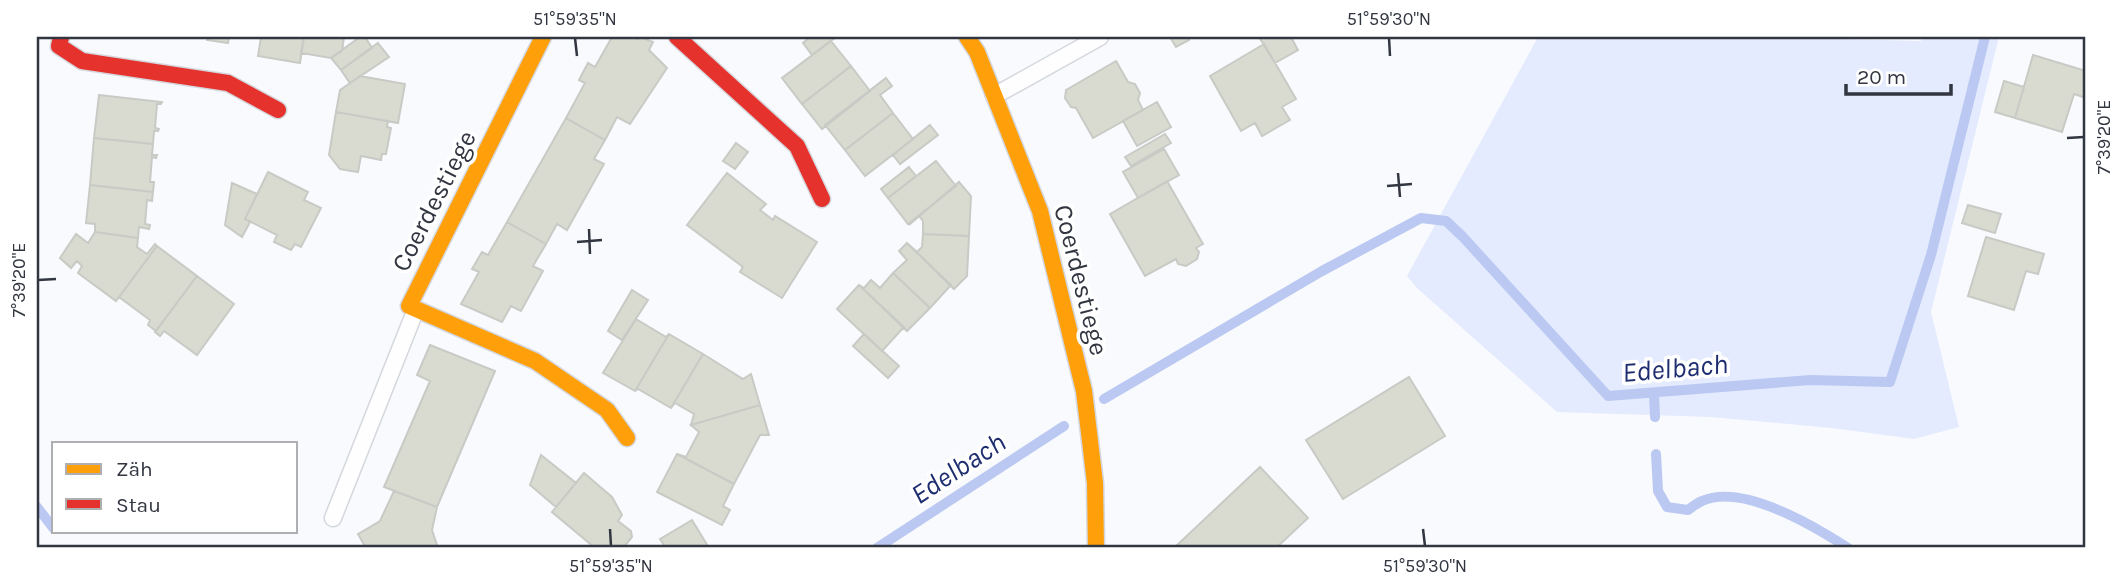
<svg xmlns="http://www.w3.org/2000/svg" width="2123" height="585" font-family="Karla,sans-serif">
	<rect width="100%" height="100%" fill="#f9fafd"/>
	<path fill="#e4ebfe" d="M1538,37H1753L1921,41L1922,37H1999L1931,312L1959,427L1914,439L1832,428L1711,417L1557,412L1417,288L1407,276Z"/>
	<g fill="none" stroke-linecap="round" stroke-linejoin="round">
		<path stroke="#bbc9f2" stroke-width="10" d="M1654,393L1655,417
			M1104,399L1322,271L1421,218L1446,221L1463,237L1608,396L1810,380L1890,382L1931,255L1985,37
			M1656,454L1658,491L1667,507L1688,510C1692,507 1697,503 1702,501C1743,483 1814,526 1848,548
			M37,507L54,529
			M877,548L1064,426"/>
	</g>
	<path fill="#d9dbd0" stroke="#c8cac5" stroke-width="2" d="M208,37H229L228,43L207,40Z
		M261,37H304L300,63L258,56Z
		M304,37H344L342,51L331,58L301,53Z
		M360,37H365L372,48L341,70L331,58Z
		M612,37H634L637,39L641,37L653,42L649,50L667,68L630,124L617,117L605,140L566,118L585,83L579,80L588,63L595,67Z
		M810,37H836L812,55L803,43Z
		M1170,37H1188L1189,40L1176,47Z
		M1259,37H1291L1298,50L1275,63Z
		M831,41L851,66L802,104L782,78Z
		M378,43L389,57L350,83L341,70Z
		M1264,44L1296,99L1282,107L1290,120L1262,136L1255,123L1241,131L1210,76Z
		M2033,55L2086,71V98L2074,94L2062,132L2015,118Z
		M1116,61L1128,82L1135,84L1140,93L1138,100L1143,110L1093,138L1076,108L1071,107L1065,98L1066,90Z
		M851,66L870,91L822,129L802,104Z
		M360,76L405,84L398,123L336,112L340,90Z
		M886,78L892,86L880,95L893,113L845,150L825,125Z
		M2004,81L2024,87L2015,118L1995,112Z
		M99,95L162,102L161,104H157L155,128L159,129L158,131H154L153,144L94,138Z
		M1157,102L1171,127L1137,146L1123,121Z
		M336,112L388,121L387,127L391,128L386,154H382L381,160L361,156L358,172L340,169L329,155Z
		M893,113L913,139L865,176L845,150Z
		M566,118L605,140L594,159L604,164L567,230L557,224L546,244L507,222Z
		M930,125L938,135L900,164L893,155Z
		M1165,134L1171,143L1131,166L1125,157Z
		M94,138L153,144L152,155H157L156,158L152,157L150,182H154L153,192L90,185Z
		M736,143L748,152L735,169L723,161Z
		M1164,149L1179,175L1138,198L1123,172Z
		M936,161L956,186L908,224L888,198Z
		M909,167L916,176L888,198L881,189Z
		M268,172L308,192L304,200L321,208L301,247L295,244L291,250L274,242L277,235L245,219Z
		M727,173L766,204L760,210L773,220L775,216L817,242L782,298L740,272L743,267L687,225Z
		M1167,181L1203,244L1196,248L1199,252L1197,259L1186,266L1178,264L1176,259L1145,276L1110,214Z
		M959,182L971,196L969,236L923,234V221L919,216L909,225Z
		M232,183L257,194L245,219L250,222L242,237L225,225Z
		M90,185L153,192L152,201L147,200L145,224L150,225L149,229L139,227L138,238L95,232V224L86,223Z
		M1968,205L2001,214L1995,233L1962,223Z
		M507,222L546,244L533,266L543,271L521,311L511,306L502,322L461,304L479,272L472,269L482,252L488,255Z
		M95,232L138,238L137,247L147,254L155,244L157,246L116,301L78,273L82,266L77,261L71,268L60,258L76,234L88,243Z
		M923,234L969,236L967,276L954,289L907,243L917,252L922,247Z
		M1986,237L2044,254L2038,274L2026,271L2014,310L1968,296Z
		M907,243L951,285L930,308L893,273L907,260L899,251Z
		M157,246L197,276L156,331L148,325L150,320L119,297Z
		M893,273L930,308L907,331L859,285L864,288L871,280L880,288Z
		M197,276L234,304L197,355L164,331L160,336L155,332Z
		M859,285L904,327L882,351L837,309Z
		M632,290L648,300L622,340L608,331Z
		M636,319L666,337L669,334L635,391L603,373Z
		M669,334L703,354L671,408L638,389L635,391Z
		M864,334L899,366L888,378L853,346Z
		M430,345L495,371L437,507L384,487L430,381L417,375Z
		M703,354L743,379L751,374L760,405L691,425L694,414L675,403L671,408Z
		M1409,377L1445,436L1343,499L1306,440Z
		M760,405L769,435H760L734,484L677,454L686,457L699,432L691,425Z
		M677,454L734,484L723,506L730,510L722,525L657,492Z
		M541,455L576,483L556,507L530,485Z
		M1260,467L1308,518L1276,548H1174Z
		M584,473L612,497L622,515L618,521L631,531L632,537L623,548H595L552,512Z
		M394,491L437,507L432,530L438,548H366L358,534L380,521Z
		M692,520L709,548H666L660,539Z"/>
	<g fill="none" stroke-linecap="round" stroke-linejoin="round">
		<defs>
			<path id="lane" d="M994,96L1100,37
				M333,518L416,309"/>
			<path id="slow" d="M543,37L409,306L535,361L607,410L627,438
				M967,37L977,52L1040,211L1084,391L1095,483L1096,548"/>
			<path id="jam" d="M61,37L59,46L82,61L228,83L278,110
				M677,37L797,146L822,199"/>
		</defs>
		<use href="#lane" stroke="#d4d7dd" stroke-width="19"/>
		<use href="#slow" stroke="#d4d7dd" stroke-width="19"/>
		<use href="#jam" stroke="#d4d7dd" stroke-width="19"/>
		<use href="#lane" stroke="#fefeff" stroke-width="16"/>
		<use href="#slow" stroke="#ff9f0a" stroke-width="16"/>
		<use href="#jam" stroke="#e5322d" stroke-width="16"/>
	</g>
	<path fill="none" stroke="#323641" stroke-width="2.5" d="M575,38L577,56M1389,38L1390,56M2067,138L2084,137M1398,173L1400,197M1387,186L1412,184M589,229L590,254M577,242L602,240M38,280L56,279M610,529L611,546M1423,529L1425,546"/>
	<g text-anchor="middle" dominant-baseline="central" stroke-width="7" stroke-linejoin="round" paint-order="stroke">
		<g font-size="26" fill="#323641" stroke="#fff">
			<text transform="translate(434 201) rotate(-63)">Coerdestiege</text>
			<text transform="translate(1081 280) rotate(76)">Coerdestiege</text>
		</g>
		<g font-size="28" font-style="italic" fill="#1e2d6f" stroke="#fff">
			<text transform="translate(1675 368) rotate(-5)">Edelbach</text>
			<text transform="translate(958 468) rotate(-33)">Edelbach</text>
		</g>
	</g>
	<rect width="2123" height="585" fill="none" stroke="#ffffff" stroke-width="77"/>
	<rect x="52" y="442" width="245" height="91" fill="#ffffff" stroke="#adafb3" stroke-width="2"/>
	<rect x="66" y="464" width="35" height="10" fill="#ff9f0a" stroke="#adafb3" stroke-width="2"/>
	<text x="116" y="476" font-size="21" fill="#323641">Zäh</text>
	<rect x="66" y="499" width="35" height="10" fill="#e5322d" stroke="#adafb3" stroke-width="2"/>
	<text x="116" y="512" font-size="21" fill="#323641">Stau</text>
	<path d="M1846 84v10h105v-10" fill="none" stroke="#323641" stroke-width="3.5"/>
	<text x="1857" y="84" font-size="21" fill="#323641" stroke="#ffffff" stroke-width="5" paint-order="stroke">20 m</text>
	<rect x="38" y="38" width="2046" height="508" fill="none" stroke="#323641" stroke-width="2.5"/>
	<g font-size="18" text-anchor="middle" fill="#323641">
		<text x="575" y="25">51°59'35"N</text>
		<text x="1389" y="25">51°59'30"N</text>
		<text transform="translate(2104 137) rotate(-90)" y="6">7°39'20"E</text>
		<text transform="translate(19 280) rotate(-90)" y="6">7°39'20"E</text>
		<text x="611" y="572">51°59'35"N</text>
		<text x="1425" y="572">51°59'30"N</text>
	</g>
</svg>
